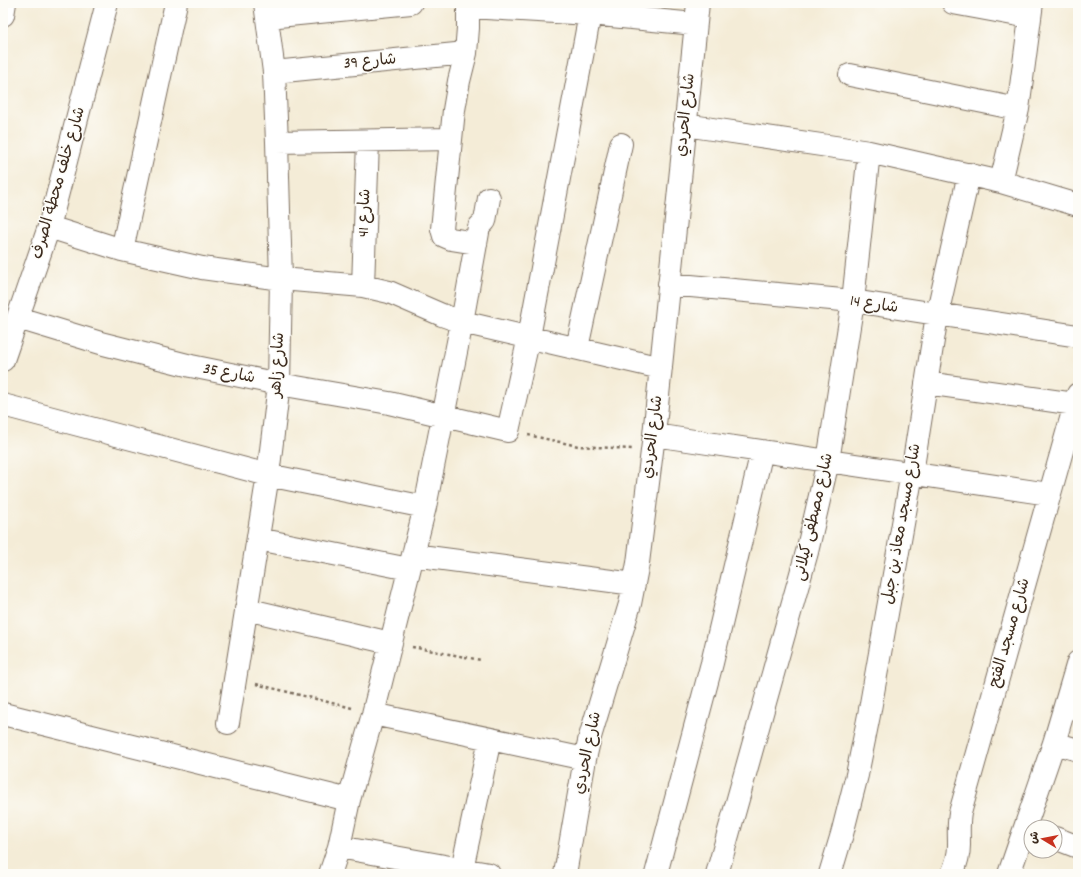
<svg xmlns="http://www.w3.org/2000/svg" width="1081" height="877" font-family="Dekko,'Playpen Sans Arabic',sans-serif">
	<rect width="100%" height="100%" fill="#fdfcf7"/>
	<filter id="ink" filterUnits="userSpaceOnUse"><feTurbulence type="fractalNoise" baseFrequency=".025" numOctaves="2"/><feDisplacementMap in="SourceGraphic" scale="8" xChannelSelector="R" yChannelSelector="G"/><feConvolveMatrix kernelMatrix="1 2 1 2 8 2 1 2 1" color-interpolation-filters="sRGB"/></filter>
	<filter id="wash" filterUnits="userSpaceOnUse"><feTurbulence type="fractalNoise" baseFrequency=".012" numOctaves="4" result="noise"/><feDisplacementMap in="SourceGraphic" scale="16" xChannelSelector="R" yChannelSelector="G"/><feGaussianBlur stdDeviation="0.9" result="paint"/><feColorMatrix in="noise" values="0 0 0 0 0 0 0 0 0 0 0 0 0 0 0 0 0 1.4 0 .05"/><feComposite in="paint" operator="in"/></filter>
	<g filter="url(#wash)">
		<rect width="100%" height="100%" fill="#f4ecd7"/>
	</g>
	<g filter="url(#ink)">
		<g fill="none" stroke-linecap="round" stroke-linejoin="round">
			<defs>
				<path id="minor" d="M468,3V28L466,53L459,81L454,110L442,229L444,236L451,239L476,243
					M953,3L1030,17
					M469,7L590,14L695,24
					M3,15L5,3
					M268,17L411,3
					M274,72L466,53
					M850,75L1018,109
					M685,125L869,152L1001,182L1078,205
					M277,142L451,139
					M1001,182L1018,109L1032,3
					M49,227L122,250L202,268L281,279L363,286L389,292L442,315L462,322L661,368
					M122,250L176,3
					M669,284L853,301L1078,336
					M363,286L368,141
					M18,318L104,344L191,366L279,384L389,403L508,431L529,337L590,14
					M577,348L621,144
					M3,360L49,227L107,3
					M926,383L1075,404
					M3,405L268,475L425,507
					M654,435L1049,494
					M258,539L409,569
					M413,555L634,584
					M246,609L390,643
					M3,714L349,800
					M373,714L585,759
					M228,723L268,475L279,384L281,279L277,142L274,72L265,3
					M1054,743L1078,750
					M1055,838L1078,847
					M339,847L489,874
					M462,869L490,739
					M330,874L339,847L349,800L373,714L425,507L462,322L479,227L485,221L489,198
					M565,874L585,759L590,737L630,604L638,563L654,435L698,3
					M656,874L712,663L762,451
					M717,874L807,552L828,461L853,301L869,152
					M830,874L842,834L857,775L869,715L912,473L937,315L969,174
					M952,874C956,865 959,855 959,845C959,834 958,824 960,813L1078,394
					M1009,874L1054,743L1078,662"/>
			</defs>
			<use href="#minor" stroke="#7c6e5f" stroke-width="24"/>
			<path stroke="#7c6e5f" stroke-width="2.5" stroke-dasharray="3 3" stroke-linecap="butt" d="M528,435L578,446L632,449
				M412,647L481,660
				M256,684L352,708"/>
			<use href="#minor" stroke="#fff" stroke-width="22"/>
		</g>
	</g>
	<g text-anchor="middle" dominant-baseline="central" stroke-width="3" stroke-linejoin="round" paint-order="stroke">
		<g font-size="16" fill="#3b2a1e" stroke="#fdfcf7">
			<text transform="translate(370 62) rotate(-5)">شارع 39</text>
			<text transform="translate(686 115) rotate(-84)">شارع الحردي</text>
			<text transform="translate(59 183) rotate(-74)">شارع خلف محطة الصرف</text>
			<text transform="translate(365 213) rotate(-88)">شارع 41</text>
			<text transform="translate(874 305) rotate(9)">شارع 14</text>
			<text transform="translate(278 365) rotate(-87)">شارع زاهر</text>
			<text transform="translate(229 374) rotate(11)">شارع 35</text>
			<text transform="translate(653 437) rotate(-83)">شارع الحردي</text>
			<text transform="translate(814 517) rotate(-77)">شارع مصطفى كيلانى</text>
			<text transform="translate(902 524) rotate(-80)">شارع مسجد معاذ بن جبل</text>
			<text transform="translate(1010 633) rotate(-74)">شارع مسجد الفتح</text>
			<text transform="translate(588 753) rotate(-78)">شارع الحردي</text>
		</g>
	</g>
	<rect width="1081" height="877" fill="none" stroke="#fdfcf7" stroke-width="16"/>
	<g transform="translate(1043 839) rotate(280)"><circle r="19" fill="#fdfcf7" stroke="#afa8a0"/>
	<path d="M0-3L7 15L0 10L-7 15Z" fill="#c8321e"/>
	<text y="-6" font-size="11" font-weight="bold" text-anchor="middle" fill="#3b2a1e">ش</text>
	</g>
</svg>
